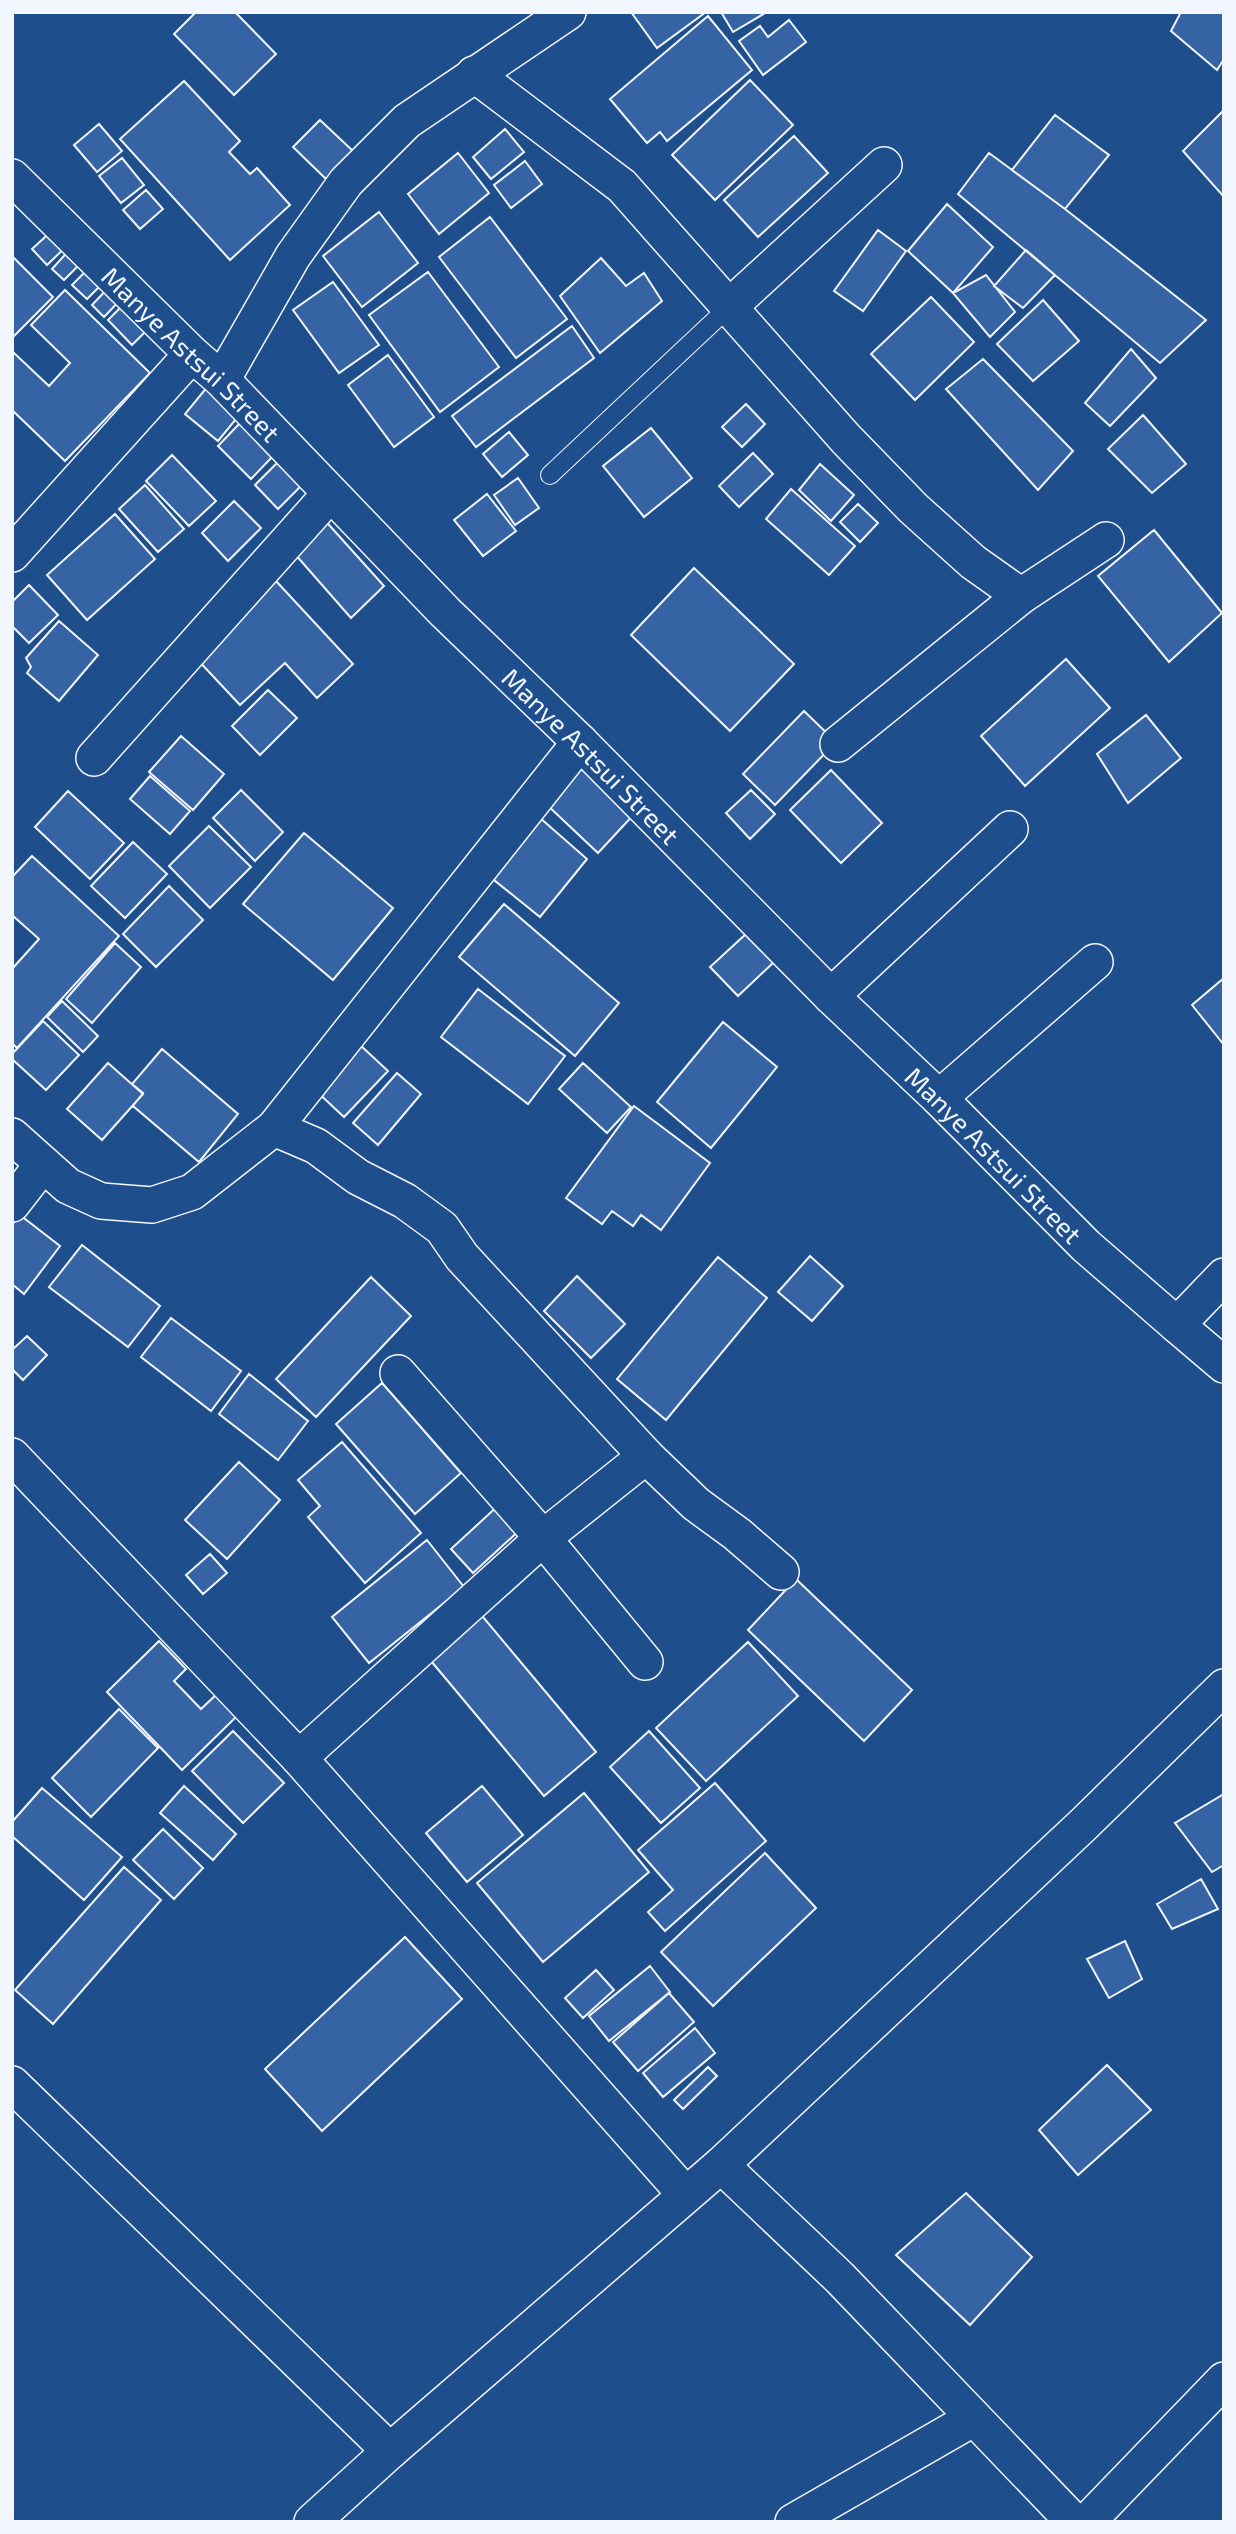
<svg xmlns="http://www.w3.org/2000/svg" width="1236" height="2534" font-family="'Exo 2',sans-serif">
	<rect width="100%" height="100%" fill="#1f4e8c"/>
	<path fill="#3563a3" stroke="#f2f6ff" stroke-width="2" d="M196,12H235L276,54L234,95L174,34Z
		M631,12H706L657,48Z
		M721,12H767L733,32Z
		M1181,12H1224V59L1217,70L1171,31Z
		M708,16L752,70L667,141L660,132L647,143L610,99Z
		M789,20L806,42L763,75L739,41L760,26L768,37Z
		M750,80L793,125L715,200L672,155Z
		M184,81L240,141L229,152L250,174L257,168L290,205L230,260L120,139Z
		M1224,110V197L1183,151Z
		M1055,115L1109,155L1065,209L1012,170Z
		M320,120L353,151L326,179L293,147Z
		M99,124L122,151L97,172L74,145Z
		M505,129L524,152L491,179L473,157Z
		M794,136L828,173L758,237L724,200Z
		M458,153L489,193L439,234L408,194Z
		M989,153L1065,209L1206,320L1160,363L958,194Z
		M122,158L144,185L121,203L99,176Z
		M525,161L542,184L511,208L494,185Z
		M146,190L163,209L140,229L123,210Z
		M947,204L993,247L953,293L908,251Z
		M379,212L418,263L362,307L323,256Z
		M490,217L567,319L516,358L439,257Z
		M56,227L71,242L47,265L32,249Z
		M878,230L906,251L863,311L834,291Z
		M73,246L85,259L64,280L52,269Z
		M1026,250L1055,275L1023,308L994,286Z
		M12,256L53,297L12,338Z
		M601,258L626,286L644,273L662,301L600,353L560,296Z
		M94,263L108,278L87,299L72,285Z
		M428,272L499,367L440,412L369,315Z
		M986,275L1015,312L990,337L953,293Z
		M333,282L379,345L339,373L293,310Z
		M112,284L124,296L104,317L92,305Z
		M65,290L150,373L65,461L12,410V351L49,386L70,363L31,325Z
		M931,297L974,342L915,400L871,354Z
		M128,300L153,324L132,345L108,320Z
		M1043,300L1079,341L1033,381L997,344Z
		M572,326L594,358L476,447L452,416Z
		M1131,349L1156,378L1110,426L1085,403Z
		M388,355L434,417L394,447L348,385Z
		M983,359L1073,451L1038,490L946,389Z
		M208,386L241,413L218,441L185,414Z
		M746,404L765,424L742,447L722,427Z
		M1143,415L1186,464L1152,493L1108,449Z
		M240,423L274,455L251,479L218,446Z
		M651,428L692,478L644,517L603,466Z
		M509,432L528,455L502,477L483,454Z
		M753,453L773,474L739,507L719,486Z
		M172,455L216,501L189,526L146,481Z
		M278,462L301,486L278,509L255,485Z
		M820,464L854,495L831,521L799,490Z
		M518,478L539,508L515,525L494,495Z
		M145,485L184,529L158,552L119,509Z
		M791,489L855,546L829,575L766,519Z
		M487,494L516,531L483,556L454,520Z
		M234,501L261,528L228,561L202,533Z
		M858,504L878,523L860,542L840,522Z
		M115,514L155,559L87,620L47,575Z
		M321,516L384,586L351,618L287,545Z
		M1154,530L1222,613L1169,662L1098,576Z
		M694,568L794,664L730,731L631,635Z
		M276,581L353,664L317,698L285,663L240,705L195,657Z
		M29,585L58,615L29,643L12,626V602Z
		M59,621L98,655L59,701L27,673L31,667L26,658Z
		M1066,659L1110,708L1025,786L981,736Z
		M268,690L297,718L260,755L232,726Z
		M804,711L836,742L775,805L743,774Z
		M1146,715L1181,758L1128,803L1097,754Z
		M181,736L224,774L193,810L149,772Z
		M584,762L637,811L598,853L546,804Z
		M831,770L882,823L841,863L790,810Z
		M150,776L190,811L170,834L130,799Z
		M241,790L283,832L255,861L213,818Z
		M751,790L775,814L750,839L726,813Z
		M68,791L124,843L90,879L35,827Z
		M539,817L587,859L540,917L489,876Z
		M209,826L251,867L210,908L169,866Z
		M304,833L393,908L333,980L243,904Z
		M133,842L167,874L125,918L91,886Z
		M32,856L119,936L17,1048L12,1043V969L39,939L12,915V877Z
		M169,886L203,920L156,967L123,934Z
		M504,904L619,1003L575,1056L459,957Z
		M747,933L774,962L738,996L710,967Z
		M115,943L141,967L92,1023L66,999Z
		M1224,978V1045L1192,1005Z
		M478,989L565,1056L528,1104L441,1037Z
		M62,1001L98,1036L83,1052L47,1017Z
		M43,1021L79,1055L46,1090L12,1059V1054Z
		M723,1022L777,1067L711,1148L657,1102Z
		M359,1044L388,1071L344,1117L315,1090Z
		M162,1049L238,1114L199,1162L133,1106L143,1093L132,1084Z
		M108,1063L143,1094L102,1140L67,1109Z
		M583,1063L631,1107L607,1133L559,1089Z
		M397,1073L421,1094L378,1145L353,1123Z
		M634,1106L710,1163L661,1230L641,1215L633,1226L612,1211L602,1224L566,1198Z
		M20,1215L60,1246L24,1294L12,1284V1225Z
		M82,1245L160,1306L128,1347L49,1287Z
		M810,1256L843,1286L812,1321L778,1292Z
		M718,1257L767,1298L666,1420L617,1379Z
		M577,1276L625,1324L591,1358L544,1311Z
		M371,1277L411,1316L316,1417L276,1379Z
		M171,1318L241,1371L211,1411L141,1357Z
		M27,1336L47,1355L23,1380L12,1369V1350Z
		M249,1374L308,1421L278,1460L219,1414Z
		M382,1383L461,1473L415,1514L336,1424Z
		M342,1442L421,1533L365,1583L308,1517L320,1506L298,1480Z
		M239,1462L280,1500L227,1559L185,1520Z
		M501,1503L523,1527L473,1573L451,1549Z
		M427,1540L464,1587L369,1663L332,1617Z
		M210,1554L227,1573L203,1594L186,1575Z
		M796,1579L912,1690L864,1741L748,1630Z
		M478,1611L596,1752L544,1796L426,1655Z
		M159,1641L186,1669L174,1681L201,1709L219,1692L239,1714L182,1770L107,1692Z
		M748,1642L798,1696L706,1781L656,1728Z
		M119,1709L158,1748L91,1817L52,1778Z
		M233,1731L284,1783L243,1823L192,1771Z
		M649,1731L700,1788L661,1823L610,1767Z
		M715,1783L766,1841L665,1931L648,1912L673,1890L638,1850Z
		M184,1786L236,1834L213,1860L160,1813Z
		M482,1786L523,1835L467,1882L426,1833Z
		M42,1788L122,1857L84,1900L12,1836V1822Z
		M584,1793L649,1872L543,1962L477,1883Z
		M1224,1794V1865L1212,1872L1175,1823Z
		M163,1829L203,1868L174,1899L133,1860Z
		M765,1853L816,1908L713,2006L661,1952Z
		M124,1867L161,1900L53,2024L15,1990Z
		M1201,1879L1218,1909L1172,1929L1157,1904Z
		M405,1937L462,1999L322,2131L265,2069Z
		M1125,1941L1142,1979L1109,1998L1087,1959Z
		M650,1966L670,1992L609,2041L589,2016Z
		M596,1970L614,1990L583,2018L565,1998Z
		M669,1993L694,2022L638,2071L613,2042Z
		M695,2028L715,2053L663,2097L643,2073Z
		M1107,2065L1151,2110L1078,2175L1039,2130Z
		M708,2067L717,2076L683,2109L674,2100Z
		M966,2193L1032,2257L970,2325L896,2255Z"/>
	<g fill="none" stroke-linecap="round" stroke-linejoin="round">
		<defs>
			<path id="lane" d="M550,475L729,307"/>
			<g id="street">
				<path d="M474,74L622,186L846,439L913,508L973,562L1021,596L1106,540"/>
				<path id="s1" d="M12,177L192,354L222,380L445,612L580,742L831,996L939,1098L1086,1246L1177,1325L1224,1276"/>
				<path d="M729,307L884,165"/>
				<path d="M222,380L293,256L346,182L407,121L568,12"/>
				<path d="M12,554L192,354"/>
				<path d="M838,744L1021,596"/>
				<path d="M94,758L330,494"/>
				<path d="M831,996L1010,829"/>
				<path d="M939,1098L1095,962"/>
				<path d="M274,1128L580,742"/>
				<path d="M12,1136L68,1186L101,1201L152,1205L192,1192L274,1128L316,1146L358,1177L405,1201L442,1228L462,1257L646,1456L696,1504L737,1534L781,1572"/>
				<path d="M12,1204L43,1164"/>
				<path d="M1177,1325L1224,1365"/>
				<path d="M398,1373L543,1538L645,1662"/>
				<path d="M12,1456L299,1758L685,2194"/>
				<path d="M299,1758L543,1538L646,1456"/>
				<path d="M12,2084L390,2451"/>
				<path d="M721,2165L840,2278L1074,2522"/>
				<path d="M312,2522L390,2451L721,2165L1084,1824L1224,1687"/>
				<path d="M793,2522L974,2418"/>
				<path d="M1087,2522L1224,2380"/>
			</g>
		</defs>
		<use href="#lane" stroke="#f2f6ff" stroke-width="20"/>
		<use href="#street" stroke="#f2f6ff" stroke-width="38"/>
		<use href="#lane" stroke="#1f4e8c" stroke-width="18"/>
		<use href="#street" stroke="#1f4e8c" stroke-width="35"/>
	</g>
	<g text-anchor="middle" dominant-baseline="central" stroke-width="5" stroke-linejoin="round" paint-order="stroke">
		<g font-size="26" fill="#f2f6ff" stroke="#1f4e8c">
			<text stroke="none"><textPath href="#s1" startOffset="252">Manye Astsui Street</textPath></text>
			<text stroke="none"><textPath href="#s1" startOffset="819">Manye Astsui Street</textPath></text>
			<text stroke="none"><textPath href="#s1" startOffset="1386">Manye Astsui Street</textPath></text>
		</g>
	</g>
	<rect width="1236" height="2534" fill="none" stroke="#f2f6ff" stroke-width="28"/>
</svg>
